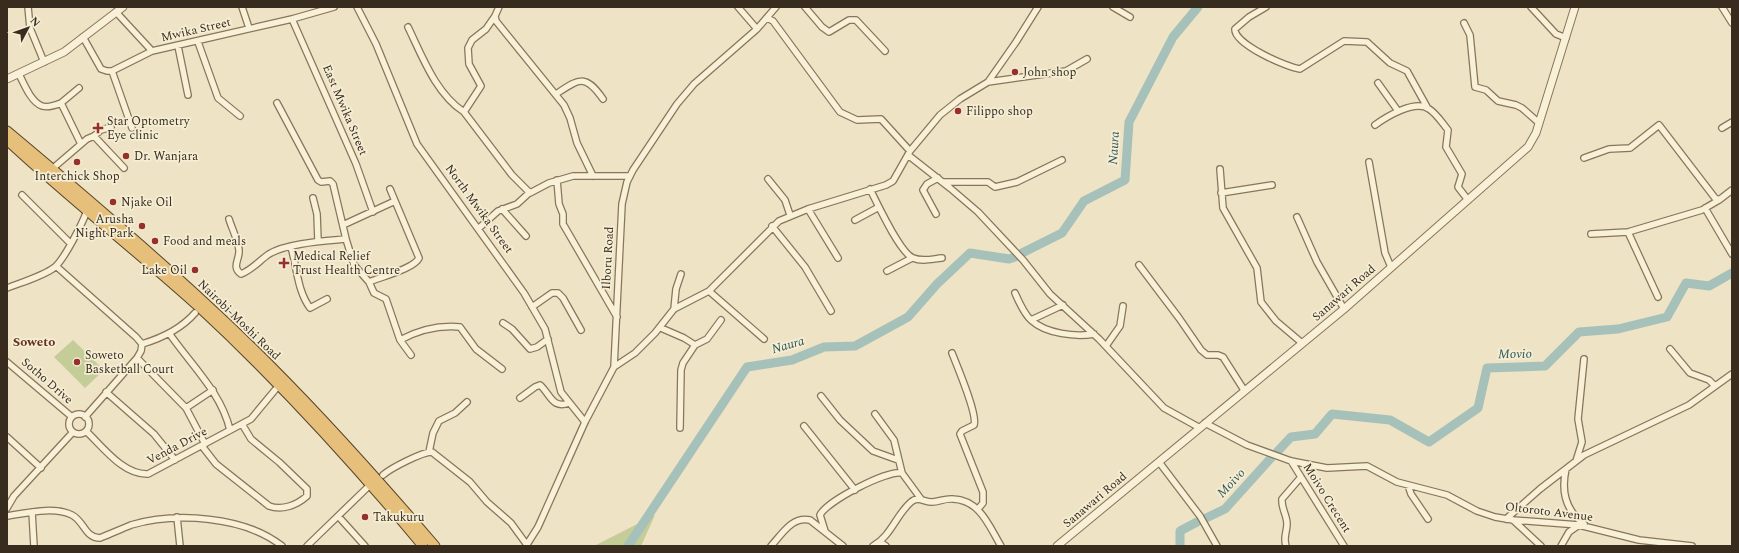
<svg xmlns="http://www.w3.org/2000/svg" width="1739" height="553" font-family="Spectral,serif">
	<rect width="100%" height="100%" fill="#eee3c4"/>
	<path fill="#c4cc98" d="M73,340L104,370L85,388L54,357Z
		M655,515L641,546H594Z"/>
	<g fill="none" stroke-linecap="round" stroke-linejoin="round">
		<path stroke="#a6c1ba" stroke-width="9" d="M1022,253L1062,233L1084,201L1125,180L1129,122L1173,37L1198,7
			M1277,452L1291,437L1315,434L1332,414L1390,420L1429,442L1478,408L1487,368L1545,366L1579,332L1618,329L1667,317L1686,283L1709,286L1732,273
			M1204,519L1225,509L1271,458
			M628,546L747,367L792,360L824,347L855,346L908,317L937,284L970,253L1009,259L1015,257
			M1180,546V531L1197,522"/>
		<defs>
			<path id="minor" d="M28,7L30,28L44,62
				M242,7L249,28
				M357,7L376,44L417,144L524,293L545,329L561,392L585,422
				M499,7L495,16L496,21L564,105L570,118L577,143L593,176
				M738,7L757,29
				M805,7L822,27L829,32L849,20H856L885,51
				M1113,7L1130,17
				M1266,7L1249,17L1235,29C1234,44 1286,67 1300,69L1344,41L1367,42L1390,63L1407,71L1427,107
				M1531,7L1556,34L1566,38
				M1722,7L1732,23
				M116,12L152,51
				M495,16L486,29L472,40L468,48L469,64L481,86L464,112L512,175L530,193L549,183L573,176H630
				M767,18L773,21L840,112L857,120L881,119L910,151
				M292,19L356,164L373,212
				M1464,23L1470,35L1475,87L1486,90L1498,101L1516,105L1522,108L1539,123
				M408,27C422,56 436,94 464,112
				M83,37L101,69L107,71H112L152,51L292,19L334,7
				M198,42L218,98L240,116
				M178,46L188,95
				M112,71L132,128
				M19,74C24,84 31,102 42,106C48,108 56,105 61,103
				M988,82L1066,71L1087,59
				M1378,83L1398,111
				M79,88L61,103L81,144
				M556,94C579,79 585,73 603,99
				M277,103L318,180L321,182L330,181L333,184L346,239L354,265L369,282L374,293L386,299L400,340C419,330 438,325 460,327L476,349L502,369
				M1375,125C1386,117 1415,99 1429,109C1437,114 1442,123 1448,130L1446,147L1462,174L1458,187L1468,200
				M1722,128L1732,122
				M94,136L101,130L111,127
				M908,155L950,188L978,212L1023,260L1050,294L1099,339L1164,408L1200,428
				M1584,158L1609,149L1630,148L1659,125L1715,198L1719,200L1732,190
				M1369,162L1385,253L1391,267
				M52,169L87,139L94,136L124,168
				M1220,169L1223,208L1257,268L1261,302L1276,321L1302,343
				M768,179L785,200L790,215
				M557,180L559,204L563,214V224L617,317
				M943,182H988L995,187L1017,182L1062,160
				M870,189C877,203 900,253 913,258C922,262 932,259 942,258
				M1221,193L1272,185
				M22,195L70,243
				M313,198L317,214L318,241
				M1705,208L1732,254
				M502,209L526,236
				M808,209L838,258
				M936,214L923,190L927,184L938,178
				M1297,217L1317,262L1344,309
				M229,219C232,229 238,240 239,250C240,259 231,267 241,274C252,270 260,260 269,254C287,243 325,241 346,239
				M855,220L879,207
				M343,225L395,201
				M772,226L805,267L831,311
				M479,228L498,211L517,204L529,193
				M1628,232L1658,297
				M1591,234L1628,232L1702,210L1719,200
				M291,247C297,267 297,290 310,308L327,299
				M1139,265L1179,318L1201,350L1207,355H1218L1223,357L1244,390
				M56,266L136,337L142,344L141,351L137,358L85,417
				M887,271L912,258
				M369,282C380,277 414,269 419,258L390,189
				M7,288C22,282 42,277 55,267C65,258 82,224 87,211
				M709,291L764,339
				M1015,293C1019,302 1024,314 1031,320C1046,334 1076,337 1094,334
				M532,307L552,293H558L563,298L581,330
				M674,309L676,289L681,274
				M1031,320L1063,305
				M503,323L512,329L530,349L537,347L548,339
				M661,328L684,338L695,345L683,363L681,370L680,428
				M169,333C191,365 221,392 230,430
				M400,340L411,355
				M142,344C162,338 181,329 195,313
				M695,345L707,339L721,320
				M1106,346L1120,326L1123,306
				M1670,349L1690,373L1709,380L1715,386
				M952,353C957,366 978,415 974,425L962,431L960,434L983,492V503L978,509
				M137,358L186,408L205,444
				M7,362L72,417
				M614,367L635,353L655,333L674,309L709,291L779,221L808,209L886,185L893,181L910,151L940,115L960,99L988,82L1016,42L1038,7
				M106,392L154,434L175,460
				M821,396L840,420L873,451L898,460
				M520,398L535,387L540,385C551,395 552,409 569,403
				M186,408L213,390
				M69 424a10 10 0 1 1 20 0a10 10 0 1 1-20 0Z
				M875,414L894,440L902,473
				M1205,423L1247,445L1291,461L1327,468L1367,466L1397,482L1447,495L1477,511L1495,517L1513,520L1579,525L1639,540L1692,546
				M804,426L855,490
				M86,431C103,447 123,475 148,474L251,419L275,390
				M7,437L41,468
				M202,446L216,464L269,506C282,511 297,505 307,496V489L279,462L251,439L242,424
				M429,452L433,433L439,421L455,413L467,402
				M1291,461L1344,546
				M1576,461L1582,442L1578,419L1584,359
				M1159,462L1200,516L1217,546
				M1566,469C1561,491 1565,510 1584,524
				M383,475C391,468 422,452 432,452L470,482L487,502L511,523L527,545
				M1408,485L1411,494L1428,519
				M7,508L14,496L73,432
				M32,512L34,546
				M7,516C27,513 53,506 72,515C84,521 85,538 100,538C110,534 121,529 131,525C176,512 244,516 282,546
				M338,516L365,546
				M177,517L180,546
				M1506,519L1540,489L1584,455L1689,405L1732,374
				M1513,520L1541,546
				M825,531L820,515C827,501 887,470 902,473L921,499
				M880,542L886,546
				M307,546L371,484
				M526,546L538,527L585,422L614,367L622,204L627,182L633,170L677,104L694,84L757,29L776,7
				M771,546C782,534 792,516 810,520L843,546
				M873,546C891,536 896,515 911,502C918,496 924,502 932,502C939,502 945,498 953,499C980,500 989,526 1001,546
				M1286,546C1283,537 1287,532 1287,524C1287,515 1281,508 1282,499L1301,477
				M1561,546L1569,532L1579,525"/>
			<path id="tertiary" d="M7,79L64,52L123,7
				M1057,546L1344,309L1528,147L1536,133L1575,7"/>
			<path id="trunk" d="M7,131C74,187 141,244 205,303C287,378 362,461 435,546
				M7,140C69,198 136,250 199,307C279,381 353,462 423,546"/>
		</defs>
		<use href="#minor" stroke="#88755b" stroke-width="8"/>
		<use href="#tertiary" stroke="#88755b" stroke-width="9"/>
		<use href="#trunk" stroke="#56432f" stroke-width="11"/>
		<use href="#minor" stroke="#f8f0d7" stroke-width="5.5"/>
		<use href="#tertiary" stroke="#f8f0d7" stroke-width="7"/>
		<use href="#trunk" stroke="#e6c07a" stroke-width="9"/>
	</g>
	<g fill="#972f2b" stroke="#f5edd4" stroke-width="1.5">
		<circle cx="1015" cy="72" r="4"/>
		<circle cx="958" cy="111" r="4"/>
		<path d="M96 122h4v4h4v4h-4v4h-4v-4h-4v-4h4z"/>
		<circle cx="126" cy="156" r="4"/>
		<circle cx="77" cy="162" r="4"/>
		<circle cx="113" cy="202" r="4"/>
		<circle cx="142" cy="226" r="4"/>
		<circle cx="155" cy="241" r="4"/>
		<path d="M282 257h4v4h4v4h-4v4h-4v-4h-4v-4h4z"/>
		<circle cx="195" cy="270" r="4"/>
		<circle cx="77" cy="362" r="4"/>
		<circle cx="365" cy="517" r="4"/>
	</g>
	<g text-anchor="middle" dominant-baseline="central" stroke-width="3.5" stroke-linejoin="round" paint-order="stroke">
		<g font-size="12" fill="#382c1f" stroke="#f5edd4">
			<text transform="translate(196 30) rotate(-13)">Mwika Street</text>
			<text transform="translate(345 110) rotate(67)">East Mwika Street</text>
			<text transform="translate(479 209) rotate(54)">North Mwika Street</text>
			<text transform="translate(608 258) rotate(-87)">Ilboru Road</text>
			<text transform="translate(1344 293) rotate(-41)">Sanawari Road</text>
			<text transform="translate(239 320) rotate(44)">Nairobi-Moshi Road</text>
			<text transform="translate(47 381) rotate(41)">Sotho Drive</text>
			<text transform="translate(177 446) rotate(-28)">Venda Drive</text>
			<text transform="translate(1327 498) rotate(58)">Moivo Crecent</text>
			<text transform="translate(1095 500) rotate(-40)">Sanawari Road</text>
			<text transform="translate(1549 512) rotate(7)">Oltoroto Avenue</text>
		</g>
		<g font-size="12" fill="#382c1f" stroke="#f5edd4" text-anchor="start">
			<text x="1023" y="72">John shop</text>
			<text x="966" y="111">Filippo shop</text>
			<text x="107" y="121">Star Optometry<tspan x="107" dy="14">Eye clinic</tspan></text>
			<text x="134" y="156">Dr. Wanjara</text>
			<text x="77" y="176" text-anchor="middle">Interchick Shop</text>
			<text x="121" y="202">Njake Oil</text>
			<text x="134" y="219" text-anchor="end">Arusha<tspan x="134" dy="14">Night Park</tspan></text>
			<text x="163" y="241">Food and meals</text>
			<text x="293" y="256">Medical Relief<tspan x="293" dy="14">Trust Health Centre</tspan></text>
			<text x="187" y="270" text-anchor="end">Lake Oil</text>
			<text x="85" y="355">Soweto<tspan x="85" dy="14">Basketball Court</tspan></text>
			<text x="373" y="517">Takukuru</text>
		</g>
		<g font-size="13" font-style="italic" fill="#2e5857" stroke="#f5edd4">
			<text transform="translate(1114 148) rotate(-87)">Naura</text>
			<text transform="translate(788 345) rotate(-16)">Naura</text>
			<text transform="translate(1515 354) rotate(-1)">Movio</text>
			<text transform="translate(1231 483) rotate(-47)">Moivo</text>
		</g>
		<g font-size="13" font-weight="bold" fill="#65301e" stroke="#f5edd4">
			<text x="34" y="342">Soweto</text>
		</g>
	</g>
	<rect width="1739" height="553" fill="none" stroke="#382c1f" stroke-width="16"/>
	<g transform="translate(28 28) rotate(49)" stroke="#f5edd4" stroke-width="3" paint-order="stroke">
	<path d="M0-3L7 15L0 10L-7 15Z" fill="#382c1f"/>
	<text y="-6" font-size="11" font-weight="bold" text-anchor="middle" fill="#382c1f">N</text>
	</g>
</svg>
